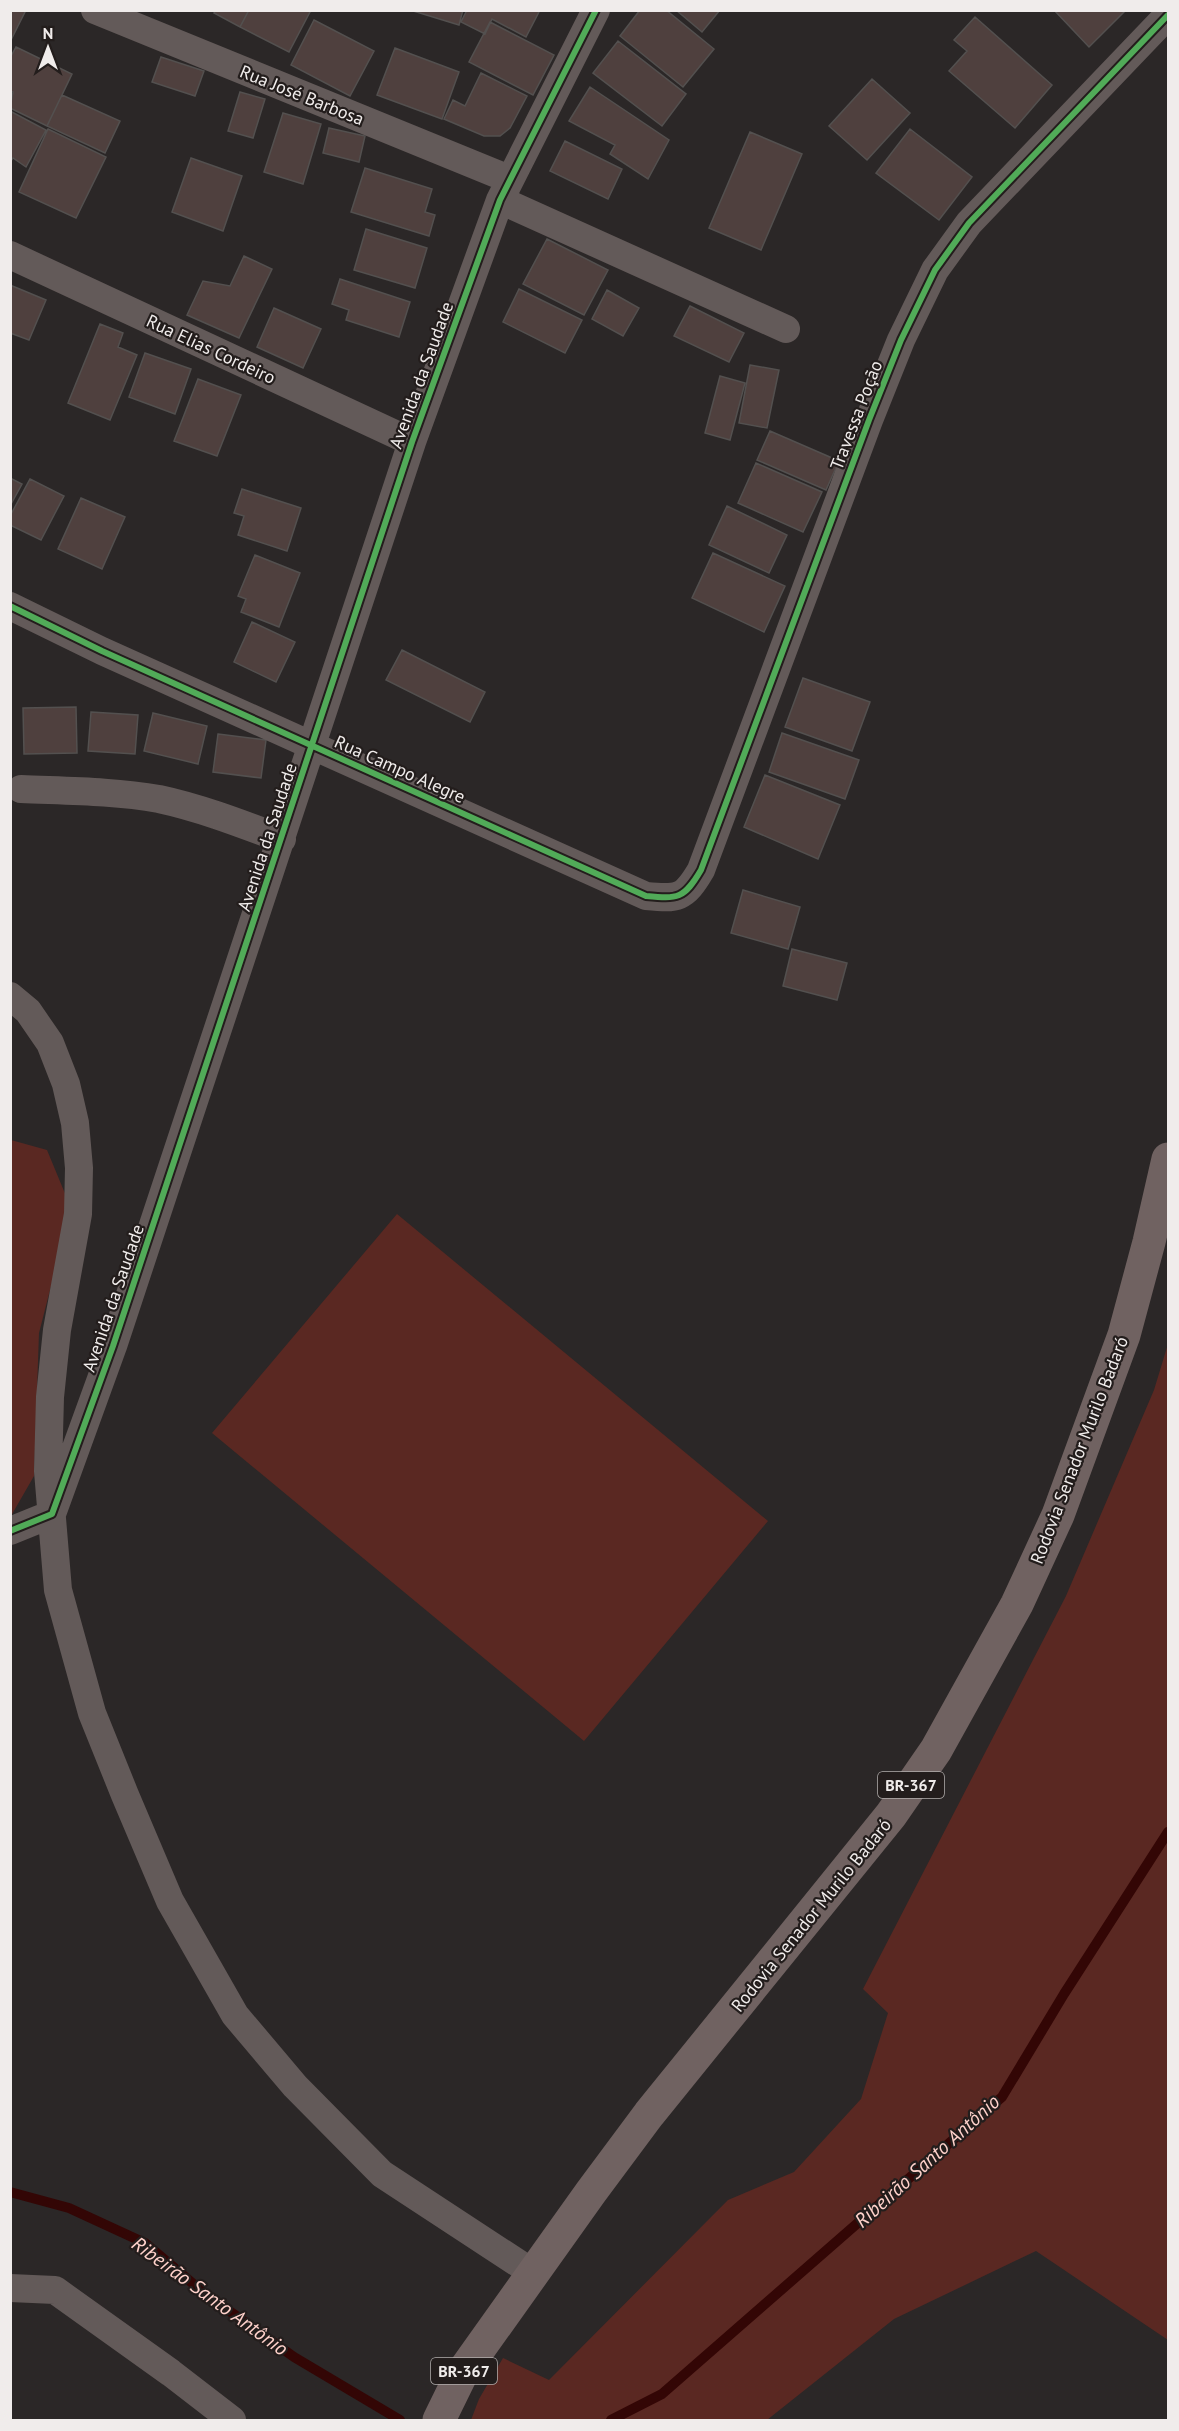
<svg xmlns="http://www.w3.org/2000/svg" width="1179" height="2431" font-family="'PT Sans',sans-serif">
	<rect width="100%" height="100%" fill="#2b2727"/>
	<path fill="#5a2822" d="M11,1140L47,1150L71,1208L39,1333L34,1476L11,1516Z
		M397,1214L768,1521L584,1741L212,1433Z
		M1168,1344V2340L1036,2251L894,2319L767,2420H471L479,2399L503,2358L549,2380L728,2200L794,2172L861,2099L888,2013L863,1989L1066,1596L1154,1390Z"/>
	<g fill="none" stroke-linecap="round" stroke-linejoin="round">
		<path stroke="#330605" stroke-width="10" d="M10,2192L69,2208L145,2243L204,2293L294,2357L400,2420
			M611,2420L662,2394L1002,2097L1064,1994L1168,1832"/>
	</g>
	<path fill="#4f403e" stroke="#53504f" stroke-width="1.5" d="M10,10H26L10,42Z
		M216,10H249L240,27L214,13Z
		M249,10H311L289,52L240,27Z
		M410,10H463L459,25Z
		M467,10H540L526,37L492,19L485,34L461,22Z
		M640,10H666L714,49L683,87L620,36Z
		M676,10H720L702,32Z
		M1054,10H1126L1089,47Z
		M975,17L1052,85L1015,128L949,71L967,51L954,40Z
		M314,20L374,51L350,96L291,65Z
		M490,22L554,55L533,95L469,62Z
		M618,41L686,94L662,126L593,73Z
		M16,47L72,74L47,126L10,108L13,92L10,91V58Z
		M395,48L459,72L442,119L377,95Z
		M161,57L204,71L195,96L152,82Z
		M481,73L527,96L510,128L500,136H484L444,119L453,100L465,106Z
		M872,79L910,113L867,160L829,126Z
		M590,87L669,140L648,179L610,154L615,145L569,121Z
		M240,92L265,99L253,138L228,131Z
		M62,95L120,121L105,153L47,126Z
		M10,111L46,130L26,167L13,158L10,162Z
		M283,113L321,124L303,184L264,172Z
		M329,128L365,136L359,162L323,153Z
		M48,129L106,157L76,218L19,192Z
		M910,129L972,177L939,220L876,173Z
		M750,132L802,154L761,250L709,228Z
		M565,141L622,169L608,199L550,171Z
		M191,158L242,176L223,231L172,212Z
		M365,168L432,189L425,212L435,215L429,236L351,212Z
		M366,229L427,248L415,288L354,270Z
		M547,239L608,270L584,315L523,284Z
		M244,256L272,269L239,338L187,315L203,281L230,286Z
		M340,279L410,302L399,337L346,320L349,310L332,304Z
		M10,285L46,300L29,340L10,333Z
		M519,289L582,320L565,353L503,322Z
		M607,290L639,308L623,336L592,319Z
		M690,306L744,333L729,362L674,336Z
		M274,308L321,329L303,368L257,347Z
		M100,324L123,333L118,347L137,355L110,420L68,403Z
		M145,353L191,369L175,414L129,397Z
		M750,365L779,370L767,428L739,423Z
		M720,376L745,383L730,440L705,433Z
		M198,379L241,395L217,456L174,441Z
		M770,431L839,461L826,490L757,460Z
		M756,463L822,492L803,532L738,503Z
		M10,478L22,484L10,506Z
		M30,479L64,496L41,540L10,525V516Z
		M242,489L301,508L287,551L238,535L244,516L234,513Z
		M81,498L125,517L102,569L58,549Z
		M727,506L787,535L769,573L709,545Z
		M713,553L785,586L764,632L692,598Z
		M255,555L300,573L279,627L241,612L246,599L238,596Z
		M252,622L295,642L276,682L234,662Z
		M402,650L485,692L470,722L386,680Z
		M803,678L870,702L852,751L785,727Z
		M76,707L77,753L24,754L23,708Z
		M91,712L138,715L135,754L88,751Z
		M153,713L207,726L198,764L144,751Z
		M782,733L859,760L845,799L769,772Z
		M218,734L266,740L261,778L213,772Z
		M765,775L840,805L818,859L744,827Z
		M743,890L800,907L788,949L731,933Z
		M792,949L847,963L837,1000L783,986Z"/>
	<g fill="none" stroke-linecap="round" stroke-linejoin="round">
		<path stroke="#635a59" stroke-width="28" d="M95,10L509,179
			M500,200L786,329
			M10,255L412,442
			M10,606L102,651L646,896C678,899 684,899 701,870L869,420L901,340L935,270L969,223L1168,15
			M21,789C67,791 114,791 159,799C201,808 242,824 282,839
			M10,996L28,1011L50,1043L66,1084L75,1123L79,1168L78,1214L57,1330L50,1397L48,1471L58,1590L92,1713L125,1795L170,1901L235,2015L295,2086L382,2174L533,2273
			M10,1531L52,1514L113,1346L412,442L500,200L596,10
			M10,2288L55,2290L171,2373L232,2420"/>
		<path stroke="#706261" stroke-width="33" d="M439,2420L462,2373L591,2192L649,2114L891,1815L936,1750L1017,1604L1058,1515L1124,1335L1149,1242L1168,1159"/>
		<defs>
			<path id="cycleway" d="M10,606L102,651L646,896C678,899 684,899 701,870L869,420L901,340L935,270L969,223L1168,15
				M10,1531L52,1514L113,1346L412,442L500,200L596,10"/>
		</defs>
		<use href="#cycleway" stroke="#231d1c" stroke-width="10"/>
		<use href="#cycleway" stroke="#51ab58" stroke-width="6"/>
	</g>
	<g text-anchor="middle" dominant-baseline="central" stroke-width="4.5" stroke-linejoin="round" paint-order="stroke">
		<g fill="#231d1c" stroke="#b2aead" stroke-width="1.5">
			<rect x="878" y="1772" width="66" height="26" rx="4.5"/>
			<rect x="431" y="2358" width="66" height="26" rx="4.5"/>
		</g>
		<g font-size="16" font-weight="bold" fill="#f0eceb">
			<text x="911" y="1785">BR-367</text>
			<text x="464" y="2371">BR-367</text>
		</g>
		<g font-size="18" fill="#f0eceb" stroke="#231d1c">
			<text transform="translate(302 95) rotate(22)">Rua José Barbosa</text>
			<text transform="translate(211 349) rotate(25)">Rua Elias Cordeiro</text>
			<text transform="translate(421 375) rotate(-70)">Avenida da Saudade</text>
			<text transform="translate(856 415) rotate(-69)">Travessa Poção</text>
			<text transform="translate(400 769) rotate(24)">Rua Campo Alegre</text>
			<text transform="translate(267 837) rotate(-72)">Avenida da Saudade</text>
			<text transform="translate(113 1298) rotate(-71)">Avenida da Saudade</text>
			<text transform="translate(1079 1450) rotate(-69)">Rodovia Senador Murilo Badaró</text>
			<text transform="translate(811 1915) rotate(-51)">Rodovia Senador Murilo Badaró</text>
		</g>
		<g font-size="20" font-style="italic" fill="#ffd2cb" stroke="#231d1c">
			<text transform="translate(927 2161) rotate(-42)">Ribeirão Santo Antônio</text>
			<text transform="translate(210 2296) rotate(36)">Ribeirão Santo Antônio</text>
		</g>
	</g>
	<rect width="1179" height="2431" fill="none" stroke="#f0eceb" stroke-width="24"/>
	<g transform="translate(48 48)" stroke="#231d1c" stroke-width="4.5" paint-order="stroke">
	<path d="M0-4.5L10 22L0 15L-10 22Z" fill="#f0eceb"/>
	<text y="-9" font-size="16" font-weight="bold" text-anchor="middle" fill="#f0eceb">N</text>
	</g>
</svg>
